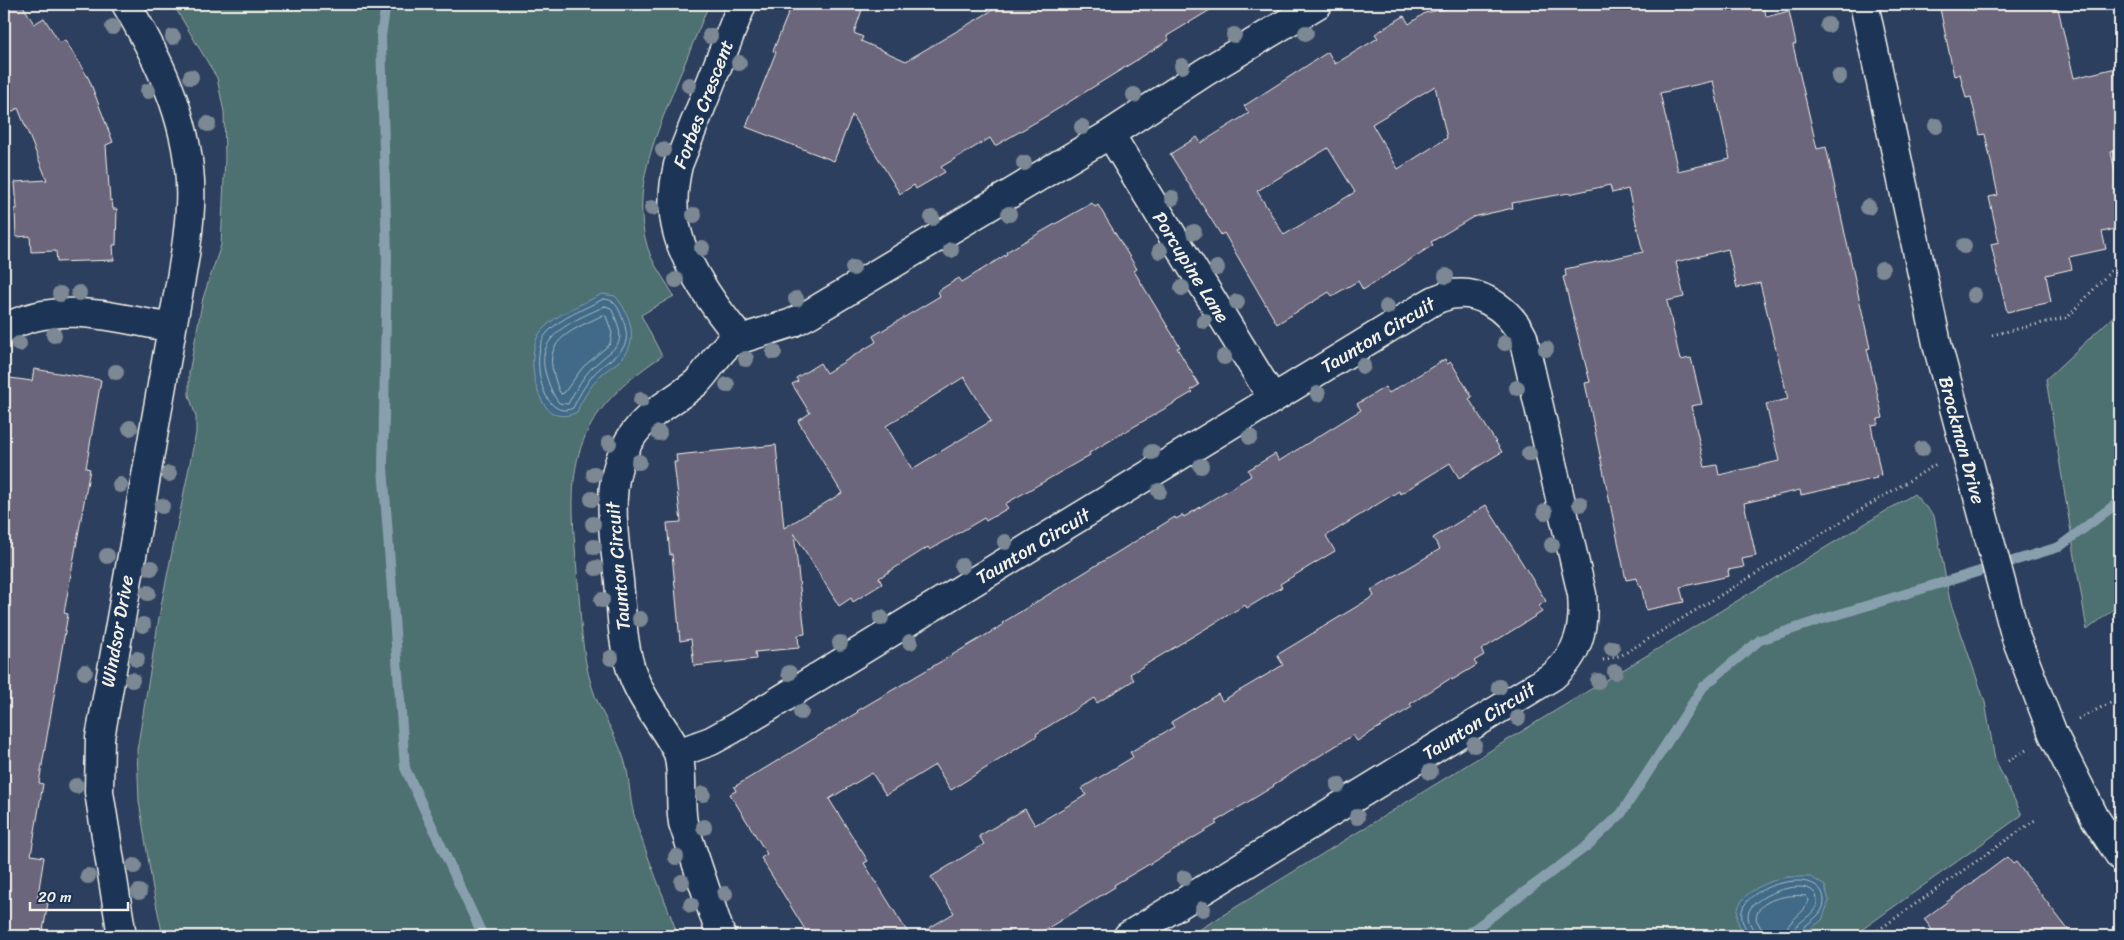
<svg xmlns="http://www.w3.org/2000/svg" width="2124" height="940" font-family="Sriracha,sans-serif">
	<rect width="100%" height="100%" fill="#2d3f5e"/>
	<filter id="ink" filterUnits="userSpaceOnUse"><feTurbulence type="fractalNoise" baseFrequency=".02" numOctaves="2"/><feDisplacementMap in="SourceGraphic" scale="10" xChannelSelector="R" yChannelSelector="G"/><feConvolveMatrix kernelMatrix="1 2 1 2 8 2 1 2 1" color-interpolation-filters="sRGB"/></filter>
	<g filter="url(#ink)">
		<path fill="#4e6f70" stroke="#a1b0ac" d="M173,4H709C697,33 685,63 673,92C652,145 628,200 651,257C657,270 667,283 674,296L641,315L662,356C563,422 568,473 578,582C581,617 581,653 592,687C600,713 616,734 624,759C630,777 629,797 634,815C646,856 664,896 678,936H163L153,889L139,801L137,750L161,606L196,433V417L189,395V373L203,298L221,245L225,158L224,112L217,78Z
			M2120,310V604L2087,630L2046,379Z
			M1914,494L1934,516L1950,601L1985,702L1995,760L2022,815L1853,936H1189L1540,720Z"/>
		<path fill="#406a88" stroke="#88a0ae" d="M602,294L615,296C629,311 639,339 624,356C617,365 604,370 597,379C589,389 581,401 577,412C569,416 559,418 551,412C532,397 526,348 542,330C557,313 583,304 602,294Z
			M1787,877H1811L1825,886L1829,901L1822,920L1801,936H1745C1721,902 1757,884 1787,877Z"/>
		<g fill="none" stroke-linecap="round" stroke-linejoin="round">
			<path stroke="#acbbc2" stroke-width="1" d="M603,299C613,299 616,304 620,312C638,353 615,351 593,375C585,385 578,397 573,408C541,423 529,351 547,333C561,317 585,309 603,299Z
				M605,306L611,308C631,350 614,344 589,371C582,379 573,394 568,404L559,403C552,394 549,385 546,375C533,334 576,320 605,306Z
				M603,315L606,316L612,333L610,344L583,367L564,393L561,394C557,388 556,382 554,375C542,338 576,329 603,315Z
				M1748,936C1747,926 1740,924 1742,911C1748,884 1822,865 1824,900C1825,919 1800,923 1799,936
				M1755,936C1754,927 1745,921 1749,911C1756,893 1814,874 1817,899C1819,917 1793,920 1792,936
				M1762,936L1761,928L1756,919C1757,898 1790,894 1806,896L1809,900C1805,916 1786,918 1785,936"/>
			<path stroke="#88a0ae" stroke-width="10" d="M386,4L381,36L387,258L383,467L405,768L483,936
				M1465,936L1587,846L1621,814L1703,687L1760,640L1820,620L2059,547L2120,501"/>
		</g>
		<path fill="#6c667b" stroke="#f4f1e8" fill-rule="evenodd" d="M4,4H22L34,24L44,18L60,43L65,40L89,79L113,142L106,145L110,201L112,200L113,209H117L116,245H113L114,260L57,262L56,251L31,252L30,236L16,237L15,209H17L15,182L47,180L18,108L4,117Z
			M792,4H864L854,33L863,37L861,41L906,61L1003,4H1220L1167,36L1169,40L1048,115L995,146L990,138L941,167L945,172L916,189L914,185L900,194L852,115L834,161L746,127L776,52L773,51Z
			M1469,4H1764L1766,17L1789,11L1796,44L1793,45L1817,149L1826,147L1870,348L1867,349L1883,418L1878,419V424L1871,425L1881,475L1876,476L1877,478L1801,495L1800,490L1744,503L1756,556L1742,559L1744,567L1728,570L1729,576L1680,587L1684,602L1646,610L1641,585L1639,586L1637,578L1626,580L1585,383L1590,382L1563,277L1566,276L1565,269L1643,252L1628,189L1612,193L1610,185L1569,194V193L1512,203L1513,208L1473,217L1431,242L1433,245L1363,290L1358,281L1332,296L1329,292L1277,324L1224,233L1221,235L1170,154L1197,137L1201,143L1249,113L1244,106L1328,52L1335,64L1378,38L1375,34L1404,16L1409,24L1425,13ZM1713,81L1730,159L1678,171L1660,93ZM1435,86L1447,138L1398,169L1372,124ZM1328,148L1355,192L1284,235L1257,191ZM1728,249L1737,288L1760,283L1788,399L1766,404L1779,461L1719,475L1717,465L1705,467L1691,406L1702,404L1691,358L1680,360L1667,301L1684,297L1676,262Z
			M1939,4H2057L2074,78L2120,67V151L2111,152L2120,195V228L2102,232L2106,249L2069,257L2072,269L2046,275L2051,302L2007,312L1991,244L1999,242L1989,197L1998,195L1985,134L1980,135L1971,97L1966,98L1960,74L1954,76Z
			M1092,203L1095,207L1098,205L1137,269L1134,271L1180,347L1177,348L1199,385L1191,390L1193,392L1089,453L1090,455L1005,504L1008,508L986,521L984,518L930,550L928,547L879,578L882,584L853,602L851,598L839,606L794,533L805,634L798,635L799,648L755,652L756,659L694,666L691,639L680,641L672,554L670,555L667,523L681,522L674,462H677L676,455L776,445L784,528L842,493L798,421L810,413L792,384L798,381L796,378L820,363L826,373L876,342L873,336L940,296L938,291L959,278L962,282L1007,254L1006,252ZM964,377L991,421L912,469L886,426Z
			M1445,359L1447,364L1451,362L1472,397L1469,399L1502,452L1459,478L1450,463L1400,494L1399,491L1326,536L1335,551L1280,584L1282,587L1247,608L1245,605L1130,674L1134,680L1097,703L1094,698L1036,734L1037,736L951,790L935,765L886,795L872,773L829,799L868,861L864,863L910,936H809L761,858L767,854L730,794L736,791L734,787L858,712L857,711L1003,625L1002,623L1175,517L1176,519L1183,515L1184,517L1251,476L1248,470L1275,454L1279,461L1361,410L1357,404L1385,387L1389,393Z
			M34,369L101,380L86,468L90,469L64,613L68,614L39,783L43,784L31,855L44,857L37,901L48,903L42,936H4V416L10,378L32,381Z
			M1486,505L1546,601L1539,606L1542,612L1481,650L1484,655L1474,661L1477,665L1452,680L1451,678L1410,704L1412,707L1357,741L1353,735L1273,785L1274,786L1215,822L1217,824L1114,885L1115,887L1035,936H916L954,913L931,877L984,844L979,836L1025,809L1035,825L1086,795L1082,788L1133,757L1130,752L1174,727L1171,722L1218,694L1222,701L1283,665L1277,655L1374,596L1371,590L1440,549L1433,538Z
			M2007,857L2013,864L2016,862L2073,936H1937L1924,919Z"/>
		<g fill="none" stroke-linecap="round" stroke-linejoin="round">
			<defs>
				<path id="minor" d="M1864,4L1938,348L2016,638L2053,734L2095,818L2120,856
					M1110,134L1273,399
					M4,329C56,299 117,318 172,328C179,288 188,248 190,207C194,132 163,66 126,4
					M740,338C716,309 686,267 677,231C671,209 673,187 678,165L742,4
					M678,753C665,727 645,706 634,678C622,648 622,614 619,581C613,527 600,463 646,420C661,406 681,396 697,382C710,369 717,353 731,342L792,323L811,313L1110,134L1205,72L1318,4
					M122,936L99,792L100,738L172,328
					M721,936L683,823C679,800 684,776 678,753L711,741L731,730L1423,307C1428,304 1434,300 1440,298C1474,284 1508,307 1523,337L1582,594C1585,627 1579,654 1553,676L1128,936"/>
			</defs>
			<use href="#minor" stroke="#f4f1e8" stroke-width="31"/>
			<path stroke="#f4f1e8" stroke-width="3" stroke-dasharray="1 4" stroke-linecap="butt" d="M1992,335L2068,317L2120,261
				M1603,660L1622,655L1938,463
				M2078,719L2120,698
				M2008,761L2028,749
				M1870,936L2035,820"/>
			<use href="#minor" stroke="#1d3557" stroke-width="28"/>
		</g>
		<g fill="#7b8893">
			<circle cx="1828" cy="25" r="8"/>
			<circle cx="113" cy="27" r="8"/>
			<circle cx="1306" cy="33" r="8"/>
			<circle cx="1234" cy="35" r="8"/>
			<circle cx="710" cy="36" r="8"/>
			<circle cx="173" cy="37" r="8"/>
			<circle cx="739" cy="63" r="8"/>
			<circle cx="1182" cy="66" r="8"/>
			<circle cx="191" cy="77" r="8"/>
			<circle cx="1839" cy="77" r="8"/>
			<circle cx="689" cy="85" r="8"/>
			<circle cx="148" cy="91" r="8"/>
			<circle cx="1134" cy="95" r="8"/>
			<circle cx="208" cy="124" r="8"/>
			<circle cx="1936" cy="126" r="8"/>
			<circle cx="1082" cy="127" r="8"/>
			<circle cx="663" cy="150" r="8"/>
			<circle cx="1024" cy="163" r="8"/>
			<circle cx="1172" cy="198" r="8"/>
			<circle cx="1868" cy="207" r="8"/>
			<circle cx="652" cy="208" r="8"/>
			<circle cx="1009" cy="214" r="8"/>
			<circle cx="694" cy="215" r="8"/>
			<circle cx="932" cy="218" r="8"/>
			<circle cx="1194" cy="232" r="8"/>
			<circle cx="1964" cy="246" r="8"/>
			<circle cx="702" cy="248" r="8"/>
			<circle cx="951" cy="250" r="8"/>
			<circle cx="1160" cy="251" r="8"/>
			<circle cx="853" cy="268" r="8"/>
			<circle cx="1217" cy="268" r="8"/>
			<circle cx="1882" cy="269" r="8"/>
			<circle cx="1446" cy="276" r="8"/>
			<circle cx="676" cy="280" r="8"/>
			<circle cx="1182" cy="288" r="8"/>
			<circle cx="79" cy="293" r="8"/>
			<circle cx="60" cy="294" r="8"/>
			<circle cx="1974" cy="295" r="8"/>
			<circle cx="796" cy="299" r="8"/>
			<circle cx="1237" cy="302" r="8"/>
			<circle cx="1387" cy="307" r="8"/>
			<circle cx="1204" cy="321" r="8"/>
			<circle cx="54" cy="335" r="8"/>
			<circle cx="1505" cy="343" r="8"/>
			<circle cx="19" cy="344" r="8"/>
			<circle cx="1546" cy="349" r="8"/>
			<circle cx="774" cy="352" r="8"/>
			<circle cx="1224" cy="357" r="8"/>
			<circle cx="746" cy="359" r="8"/>
			<circle cx="1363" cy="366" r="8"/>
			<circle cx="116" cy="372" r="8"/>
			<circle cx="727" cy="385" r="8"/>
			<circle cx="1517" cy="388" r="8"/>
			<circle cx="1318" cy="394" r="8"/>
			<circle cx="641" cy="400" r="8"/>
			<circle cx="130" cy="428" r="8"/>
			<circle cx="659" cy="433" r="8"/>
			<circle cx="1250" cy="437" r="8"/>
			<circle cx="609" cy="443" r="8"/>
			<circle cx="1922" cy="449" r="8"/>
			<circle cx="1152" cy="452" r="8"/>
			<circle cx="1529" cy="454" r="8"/>
			<circle cx="639" cy="462" r="8"/>
			<circle cx="1201" cy="466" r="8"/>
			<circle cx="169" cy="474" r="8"/>
			<circle cx="594" cy="474" r="8"/>
			<circle cx="120" cy="485" r="8"/>
			<circle cx="1159" cy="491" r="8"/>
			<circle cx="592" cy="499" r="8"/>
			<circle cx="1580" cy="504" r="8"/>
			<circle cx="162" cy="506" r="8"/>
			<circle cx="1545" cy="512" r="8"/>
			<circle cx="593" cy="524" r="8"/>
			<circle cx="1005" cy="542" r="8"/>
			<circle cx="1552" cy="545" r="8"/>
			<circle cx="594" cy="547" r="8"/>
			<circle cx="107" cy="556" r="8"/>
			<circle cx="962" cy="566" r="8"/>
			<circle cx="151" cy="568" r="8"/>
			<circle cx="596" cy="568" r="8"/>
			<circle cx="148" cy="593" r="8"/>
			<circle cx="602" cy="600" r="8"/>
			<circle cx="881" cy="618" r="8"/>
			<circle cx="640" cy="619" r="8"/>
			<circle cx="143" cy="625" r="8"/>
			<circle cx="910" cy="642" r="8"/>
			<circle cx="840" cy="643" r="8"/>
			<circle cx="1612" cy="648" r="8"/>
			<circle cx="611" cy="658" r="8"/>
			<circle cx="137" cy="659" r="8"/>
			<circle cx="85" cy="672" r="8"/>
			<circle cx="1615" cy="672" r="8"/>
			<circle cx="789" cy="673" r="8"/>
			<circle cx="132" cy="680" r="8"/>
			<circle cx="1598" cy="681" r="8"/>
			<circle cx="1499" cy="687" r="8"/>
			<circle cx="801" cy="712" r="8"/>
			<circle cx="1518" cy="718" r="8"/>
			<circle cx="1474" cy="745" r="8"/>
			<circle cx="1430" cy="772" r="8"/>
			<circle cx="1338" cy="785" r="8"/>
			<circle cx="76" cy="786" r="8"/>
			<circle cx="703" cy="794" r="8"/>
			<circle cx="1357" cy="817" r="8"/>
			<circle cx="704" cy="827" r="8"/>
			<circle cx="676" cy="857" r="8"/>
			<circle cx="134" cy="866" r="8"/>
			<circle cx="88" cy="876" r="8"/>
			<circle cx="1184" cy="878" r="8"/>
			<circle cx="682" cy="882" r="8"/>
			<circle cx="139" cy="892" r="8"/>
			<circle cx="725" cy="894" r="8"/>
			<circle cx="691" cy="905" r="8"/>
			<circle cx="1203" cy="909" r="8"/>
		</g>
	</g>
	<g text-anchor="middle" dominant-baseline="central" stroke-width="4.5" stroke-linejoin="round" paint-order="stroke">
		<g font-size="19" fill="#f4f1e8" stroke="#1d3557">
			<text transform="translate(703 104) rotate(-69)">Forbes Crescent</text>
			<text transform="translate(1191 267) rotate(58)">Porcupine Lane</text>
			<text transform="translate(1378 335) rotate(-31)">Taunton Circuit</text>
			<text transform="translate(1962 440) rotate(75)">Brockman Drive</text>
			<text transform="translate(1033 546) rotate(-31)">Taunton Circuit</text>
			<text transform="translate(618 566) rotate(-95)">Taunton Circuit</text>
			<text transform="translate(117 631) rotate(-80)">Windsor Drive</text>
			<text transform="translate(1479 721) rotate(-32)">Taunton Circuit</text>
		</g>
	</g>
	<rect width="2124" height="940" fill="none" stroke="#1d3557" stroke-width="20"/>
	<rect x="10" y="10" width="2104" height="920" fill="none" stroke="#f4f1e8" stroke-width="2" filter="url(#ink)"/>
	<path d="M30 902v8h98v-8" fill="none" stroke="#f4f1e8" stroke-width="2.5"/>
	<text x="38" y="902" font-size="15" fill="#f4f1e8" stroke="#1d3557" stroke-width="4" paint-order="stroke">20 m</text>
</svg>
